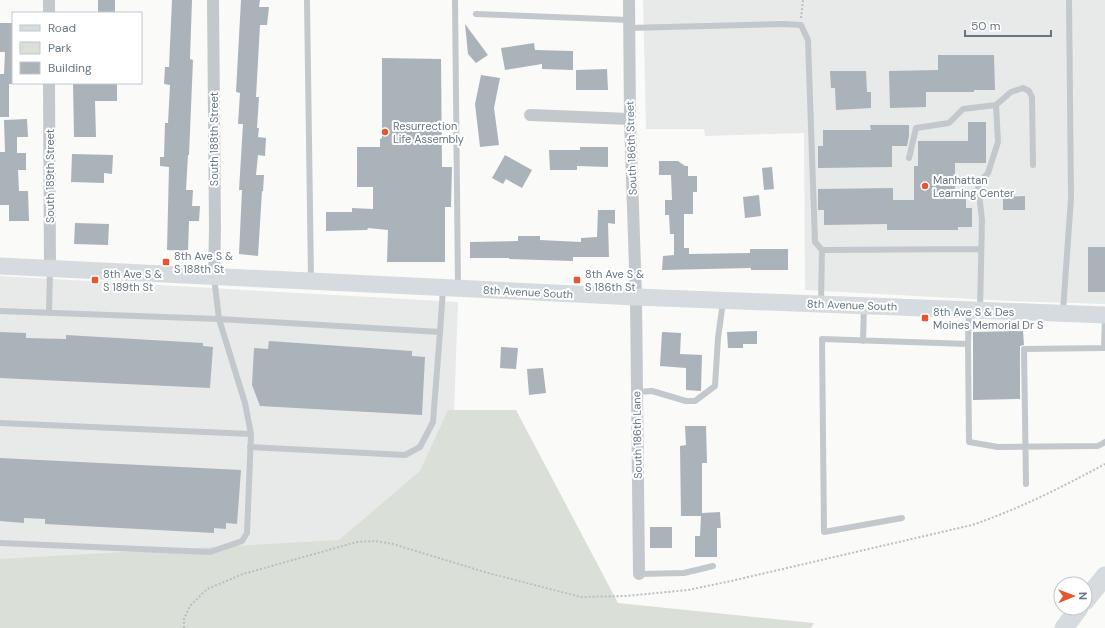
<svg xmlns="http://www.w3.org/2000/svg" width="1105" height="628" font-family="'DM Sans',sans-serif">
	<rect width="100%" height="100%" fill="#fafaf8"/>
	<path fill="#e8e9e9" d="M643,0H1105V304L1009,301L805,290L804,133L705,136L704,129H646Z
		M0,276L458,302L453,439L357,548L0,572Z"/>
	<path fill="#dadfd7" d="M448,410H516L618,603L814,623L811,628H0V559L339,540L420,471Z"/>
	<path fill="#aab3b9" d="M98,0H115V13H98Z
		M172,0H192L190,59L193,60L189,155H188L186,190H193L192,206H200L199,221H189L188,251L167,250L169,167L160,166V157H164L165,123H168L170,85L164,84L165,67H169Z
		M241,0H260L259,7H269L267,25H260L256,97H259L257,128H259L258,137L266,138L265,156L258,155L256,175H264L263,191H262L258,256L239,254L242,190H239L243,124H238L240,93L236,92Z
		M0,23H13V84H9V117H0V74H4L5,52H0Z
		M465,24L488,55L476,63L468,54Z
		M534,43L535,50L573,51V70L542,69V64L505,70L501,48Z
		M938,55H994L995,90H974V92H926V107L890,108L889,71L938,70Z
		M382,58L441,59L442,167H452L451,207H445V262H387L388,230L368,228L367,230L326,231V212H352V208L373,209V187H357V147H380V139L382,138Z
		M607,69L608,90H576V70Z
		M830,71H866L867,92H871V108L836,110L835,88H831Z
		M481,75L500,78L494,108L499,145L480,147L475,104Z
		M73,83H117V101H95L96,137H74Z
		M27,119L28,137H17V153H26V170H18L19,191H28L29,221H9V205H0V152H5L4,120Z
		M968,122H986V163H955V194H966V208H972V227H958V230H887V224L824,225V210H818V189L893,188V200H914V166H918V141H968Z
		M870,125H909V136L907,146H892V167L818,168V146H823V130H871Z
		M580,147H608V167L577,166V170H550L549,150H580Z
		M72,154L113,155L112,174L104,173V183L71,182Z
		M505,155L532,170L522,188L506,179L503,184L492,178Z
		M659,161H678L685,166H688V176H697V192H693V214H684V248H689V254L750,253V249H788V270H751V268L662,270L663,256L674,255V234H670L669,215H665V200H672L671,175H659Z
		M772,167L774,189L764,190L762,168Z
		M759,195L761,216L745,218L743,197Z
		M1025,196V210H1003V197Z
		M598,210H615V224L608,223L609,257H573V261L509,259V258H470V242L518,241V236H540V240L581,242V238L597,237Z
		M75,223L109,224L108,245L74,244Z
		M1088,247H1105V292H1088Z
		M757,331V344H743V348H728L727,332Z
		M1023,331L1024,345L1020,346V399L973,400V332Z
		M0,332L26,333V338L66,339V335L203,343V346L213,347L210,388L0,378Z
		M662,332L681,333L680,354L702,355L701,391L686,390V368L660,366Z
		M269,341L412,351V356L425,357L422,415L260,406L252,385L254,348L268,349Z
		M501,347L518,348L516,369L500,368Z
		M543,368L546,393L529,395L527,369Z
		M685,426H706L707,463H702V513L720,512L721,528H717V557H695V536H700L701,516H681L680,446L686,445Z
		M0,458L241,470L237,524L226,523V529L214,528V533L45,524V519L24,518V523L0,521Z
		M650,527H672V548H650Z"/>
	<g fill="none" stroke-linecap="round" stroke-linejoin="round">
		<path stroke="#bbbfc2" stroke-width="2" stroke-dasharray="2 2" stroke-linecap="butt" d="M801,18L803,0
			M184,628V619L190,606L207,589L243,574L357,542L375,541L393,544L488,573L581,597L626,596L688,590L731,581L972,525C1019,509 1062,487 1105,464"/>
		<path stroke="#c3c8cc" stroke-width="6" d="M307,0L311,280
			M455,0L458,287
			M476,14L629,20
			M629,28L783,24L801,25L808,40L815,242L822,250
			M909,158L916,128L949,123L963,109L996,105
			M821,303L822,250L981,249
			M980,310L982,220L978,184L988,173L998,142L996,105L1011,92L1023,88L1029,91L1032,97L1033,165
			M0,311L219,319L440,332L443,289
			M1063,311L1071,198L1069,0
			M49,313L50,269
			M863,341L864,306
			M968,344L969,310
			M637,392L652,391L686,401H695L715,386L718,338L723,302
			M0,423L251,434
			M250,447L405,455L420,447L433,422L440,332
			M1026,484L1024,349L1104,348L1105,316
			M902,518L824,532L822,339L968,344L969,442L998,447L1098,446L1105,442
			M0,543L210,552L242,541L247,533L251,434L245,403L219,319L214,277
			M639,574L684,573L713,566"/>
		<path stroke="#c3c8cc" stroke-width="12" d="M213,0L215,228L214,277
			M629,0L630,119L636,297L639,574
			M49,13V0
			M49,83L50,269
			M530,115L630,119"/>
		<path stroke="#d6dbdf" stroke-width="17" d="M0,266L636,297L1105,315"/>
		<path stroke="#d6dbdf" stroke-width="19" d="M1085,601L1105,576
			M1064,628L1079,608"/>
	</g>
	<g fill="#e4572e" stroke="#fff" stroke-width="1.5">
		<circle cx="385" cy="132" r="4"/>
		<circle cx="925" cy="186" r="4"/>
		<rect x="162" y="258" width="8" height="8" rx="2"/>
		<rect x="91" y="276" width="8" height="8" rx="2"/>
		<rect x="573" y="276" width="8" height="8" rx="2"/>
		<rect x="921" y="314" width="8" height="8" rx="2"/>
	</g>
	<g text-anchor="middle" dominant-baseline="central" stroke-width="4" stroke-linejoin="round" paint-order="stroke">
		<g font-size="11" fill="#657683" stroke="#fff" text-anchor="start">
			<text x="393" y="126">Resurrection<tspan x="393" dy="13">Life Assembly</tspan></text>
			<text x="933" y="180">Manhattan<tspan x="933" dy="13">Learning Center</tspan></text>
			<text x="174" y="256">8th Ave S &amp;<tspan x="174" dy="13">S 188th St</tspan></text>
			<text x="103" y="274">8th Ave S &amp;<tspan x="103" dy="13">S 189th St</tspan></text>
			<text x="585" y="274">8th Ave S &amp;<tspan x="585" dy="13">S 186th St</tspan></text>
			<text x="933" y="312">8th Ave S &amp; Des<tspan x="933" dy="13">Moines Memorial Dr S</tspan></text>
		</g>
		<g font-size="11" fill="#657683" stroke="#fff">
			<text transform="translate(214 139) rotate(-90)">South 188th Street</text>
			<text transform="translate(631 148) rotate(-92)">South 186th Street</text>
			<text transform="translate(50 176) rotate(-90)">South 189th Street</text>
			<text transform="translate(528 292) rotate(3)">8th Avenue South</text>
			<text transform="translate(852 305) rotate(2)">8th Avenue South</text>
			<text transform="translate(637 435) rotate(-91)">South 186th Lane</text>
		</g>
	</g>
	<rect x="12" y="12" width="130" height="72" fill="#ffffff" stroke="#c1c8cd"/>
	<rect x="20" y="25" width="20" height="6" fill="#d6dbdf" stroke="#c1c8cd"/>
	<text x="48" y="32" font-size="12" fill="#657683">Road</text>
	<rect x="20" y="42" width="20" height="12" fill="#dadfd7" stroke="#c1c8cd"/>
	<text x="48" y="52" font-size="12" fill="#657683">Park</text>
	<rect x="20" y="62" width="20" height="12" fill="#aab3b9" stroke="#c1c8cd"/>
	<text x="48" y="72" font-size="12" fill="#657683">Building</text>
	<g transform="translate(1073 596) rotate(89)"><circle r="19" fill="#ffffff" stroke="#c1c8cd"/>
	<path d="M0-3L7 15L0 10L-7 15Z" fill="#e4572e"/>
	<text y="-6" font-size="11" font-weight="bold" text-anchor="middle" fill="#657683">N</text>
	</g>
	<path d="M965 30v6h86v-6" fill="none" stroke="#657683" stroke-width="2"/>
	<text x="971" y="30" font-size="12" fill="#657683" stroke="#ffffff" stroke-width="3" paint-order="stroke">50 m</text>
</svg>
